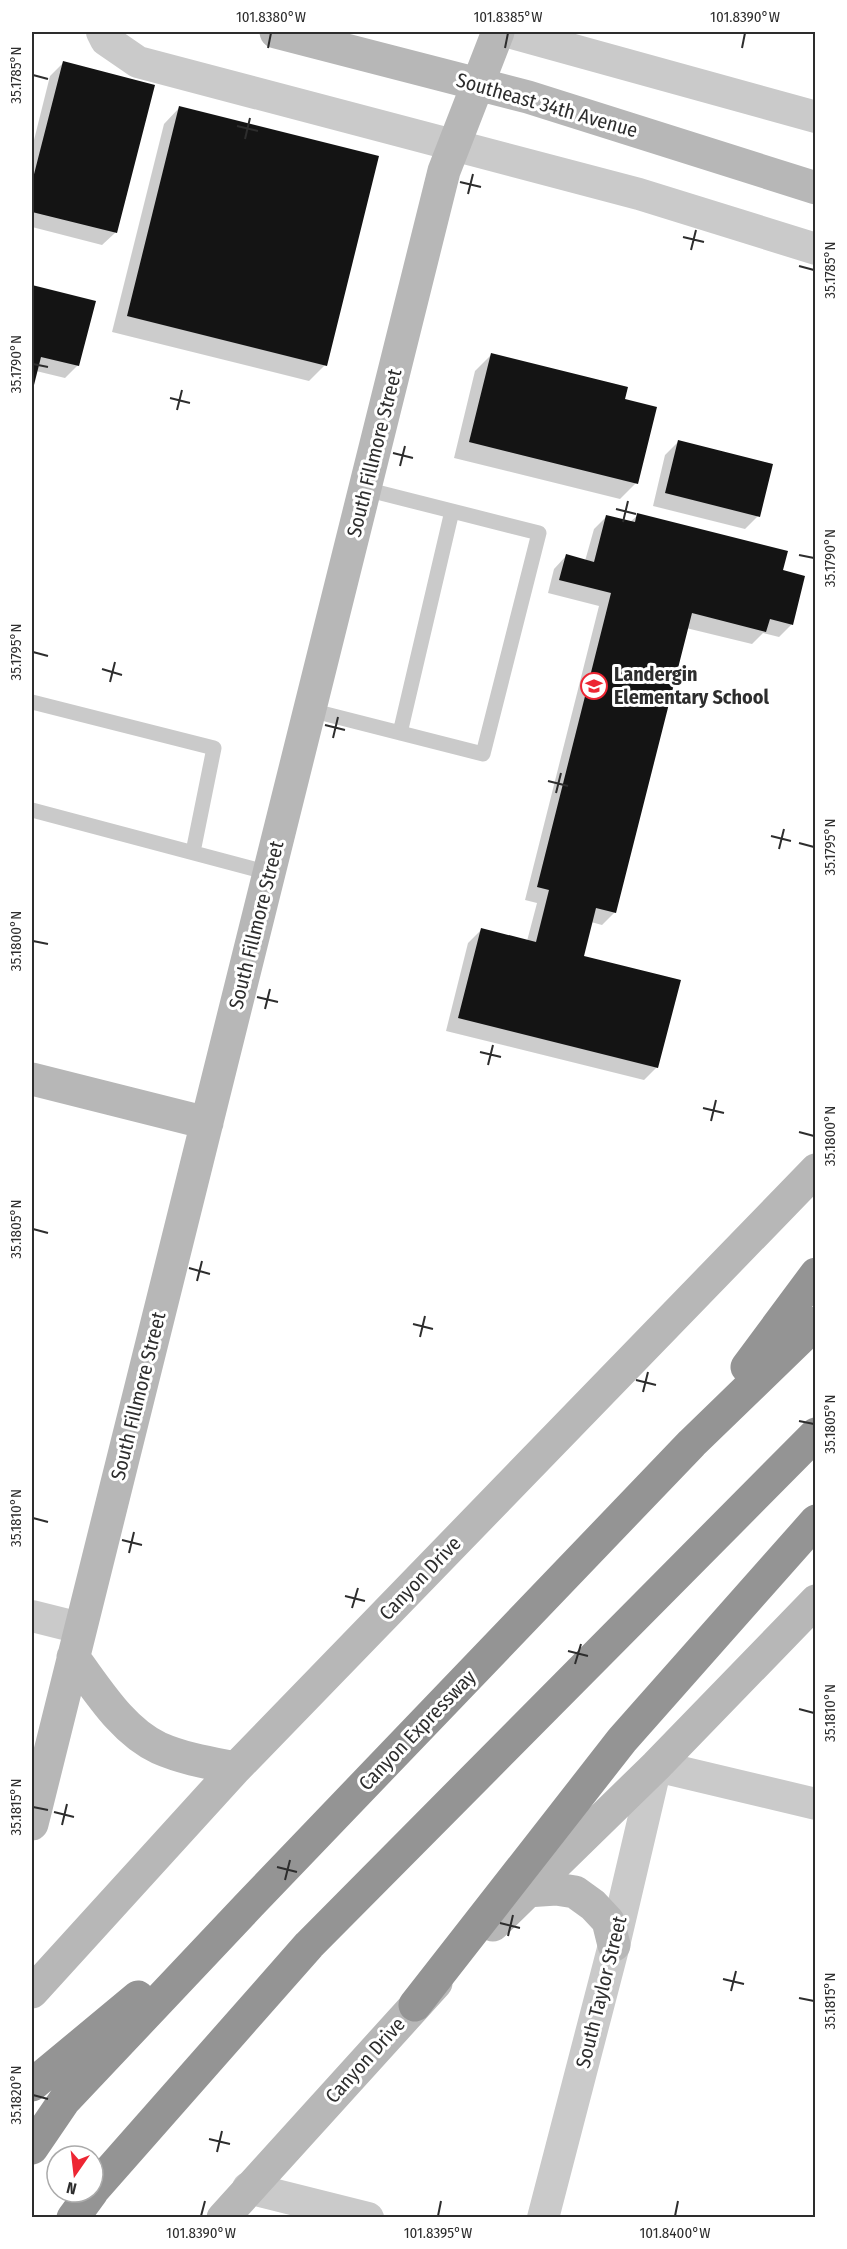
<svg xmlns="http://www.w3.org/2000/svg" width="847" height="2249" font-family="'Fira Sans Condensed',sans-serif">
	<rect width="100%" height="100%" fill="#fff"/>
	<path fill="#0003" d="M63,63L115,233L102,245L32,227V148L50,76Z
		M180,107L325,365L309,381L112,332L164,124Z
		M32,286L94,302L78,365L65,378L36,371L32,390Z
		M491,355L623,400L636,483L620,499L454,458L475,371Z
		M678,442L758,516L745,529L653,506L665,455Z
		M638,515L781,571L791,625L779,637L763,633L752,644L686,628L615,912L602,925L591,922L582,957L657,1067L644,1080L446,1031L468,943L481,930L527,941L537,903L525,900L599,606L548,593L554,569L566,556L585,561L594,529L607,516L630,522Z"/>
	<path fill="#141414" d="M63,61L155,85L117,233L32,212V182Z
		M179,106L379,156L327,366L127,316Z
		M32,285L96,301L79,366L41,357L32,393Z
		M491,353L628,387L625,399L657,407L638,484L469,442Z
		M678,440L773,464L760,517L665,493Z
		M637,513L788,551L783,570L805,576L793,625L770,619L766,632L692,613L616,913L596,908L584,956L681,980L658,1068L458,1018L481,928L536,942L549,890L537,887L611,593L559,580L566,554L594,562L606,515L635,522Z"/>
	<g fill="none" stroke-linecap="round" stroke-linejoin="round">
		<path stroke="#cacaca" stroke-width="15" d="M365,489L452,511
			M32,702L214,748L193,852
			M310,710L483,754L539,533L452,511L400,733
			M32,810L269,873"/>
		<path stroke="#cacaca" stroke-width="32" d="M102,32L106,40L138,62L639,194L816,249
			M508,32L816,117
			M32,1616L80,1628
			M248,2188L368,2218
			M543,2218L614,1945L656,1766L816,1804"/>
		<path stroke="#b7b7b7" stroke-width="33" d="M276,32L528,97L816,188
			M32,1079L207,1123
			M73,1657C97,1689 122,1731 159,1748C184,1759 210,1763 236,1768
			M32,1824L444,171L498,32
			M526,1891L556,1889L575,1892L593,1905L608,1921L614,1945
			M493,1925L656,1766L816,1601
			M32,1992L236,1768L816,1170
			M223,2218L436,1983"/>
		<path stroke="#949494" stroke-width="33" d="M747,1367L816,1274
			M415,2005L622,1740L816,1521
			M32,2085L138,1997
			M32,2148L64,2101L250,1904L692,1443L816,1323
			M93,2190L309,1945L816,1434
			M73,2218L92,2192"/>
	</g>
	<path fill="none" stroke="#2d2d2d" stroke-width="2" d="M268,48L271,33M505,48L508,33M742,48L745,33M33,75L48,79M237,126L258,131M245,139L250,118M460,182L481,187M468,194L473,174M683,237L704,242M691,250L696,230M799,266L814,270M33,364L48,367M170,398L190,403M177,410L182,390M393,453L413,458M400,466L405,446M616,509L636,514M623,522L628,501M799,555L814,558M33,652L48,656M102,669L122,675M110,682L115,662M325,725L345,730M333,738L338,717M548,781L568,786M556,793L561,773M771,836L791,841M799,843L814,847M779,849L784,829M33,941L48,944M257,997L278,1002M265,1009L270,989M480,1052L501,1057M488,1065L493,1045M703,1108L724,1113M711,1121L716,1100M799,1132L814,1136M33,1229L48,1233M189,1268L210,1274M197,1281L202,1261M413,1324L433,1329M420,1337L425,1316M636,1380L656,1385M643,1392L648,1372M799,1421L814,1424M33,1518L48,1522M122,1540L142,1545M129,1553L134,1532M345,1596L365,1601M352,1608L358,1588M568,1651L588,1656M575,1664L581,1644M799,1709L814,1713M33,1807L48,1810M54,1812L74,1817M62,1825L67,1804M277,1867L297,1872M285,1880L290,1860M500,1923L520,1928M508,1936L513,1915M723,1979L744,1984M731,1991L736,1971M799,1998L814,2001M33,2095L48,2099M209,2139L230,2144M217,2152L222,2131M201,2216L205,2201M438,2216L441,2201M675,2216L678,2201"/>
	<defs>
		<symbol id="school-ring" viewBox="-11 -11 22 22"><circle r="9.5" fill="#fff" stroke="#ed2633" stroke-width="1.5"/><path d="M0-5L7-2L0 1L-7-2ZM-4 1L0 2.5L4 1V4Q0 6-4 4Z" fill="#ed2633"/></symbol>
	</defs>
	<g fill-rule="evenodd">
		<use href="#school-ring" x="579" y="671" width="30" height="30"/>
	</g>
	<g text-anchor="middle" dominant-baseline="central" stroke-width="6" stroke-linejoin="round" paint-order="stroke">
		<g font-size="20" fill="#2d2d2d" stroke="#fff">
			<text transform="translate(547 105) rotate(16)">Southeast 34th Avenue</text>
			<text transform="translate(374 453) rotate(-76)">South Fillmore Street</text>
			<text transform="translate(256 925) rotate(-76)">South Fillmore Street</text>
			<text transform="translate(138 1396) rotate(-76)">South Fillmore Street</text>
			<text transform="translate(420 1578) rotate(-46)">Canyon Drive</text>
			<text transform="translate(417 1730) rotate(-46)">Canyon Expressway</text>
			<text transform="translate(601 1992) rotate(-76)">South Taylor Street</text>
			<text transform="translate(365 2060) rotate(-48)">Canyon Drive</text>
		</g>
		<g font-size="20" font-weight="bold" fill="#2d2d2d" stroke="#fff" text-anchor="start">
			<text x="614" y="674">Landergin<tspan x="614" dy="23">Elementary School</tspan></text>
		</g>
	</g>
	<rect width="847" height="2249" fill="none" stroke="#ffffff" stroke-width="66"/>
	<g transform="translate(75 2174) rotate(194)"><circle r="28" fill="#ffffff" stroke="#ababab" stroke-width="1.5"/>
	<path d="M0-4.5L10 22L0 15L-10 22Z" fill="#ed2633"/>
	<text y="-9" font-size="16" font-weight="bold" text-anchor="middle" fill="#2d2d2d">N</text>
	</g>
	<rect x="33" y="33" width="781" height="2183" fill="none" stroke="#2d2d2d" stroke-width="2"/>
	<g font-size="15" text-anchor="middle" fill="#2d2d2d">
		<text x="271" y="22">101.8380°W</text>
		<text x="508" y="22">101.8385°W</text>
		<text x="745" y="22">101.8390°W</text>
		<text transform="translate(16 75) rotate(-90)" y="5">35.1785°N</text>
		<text transform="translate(830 270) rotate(-90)" y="5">35.1785°N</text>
		<text transform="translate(16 364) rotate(-90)" y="5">35.1790°N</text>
		<text transform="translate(830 558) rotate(-90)" y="5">35.1790°N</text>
		<text transform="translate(16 652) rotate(-90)" y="5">35.1795°N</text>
		<text transform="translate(830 847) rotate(-90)" y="5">35.1795°N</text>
		<text transform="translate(16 941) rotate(-90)" y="5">35.1800°N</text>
		<text transform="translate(830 1136) rotate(-90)" y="5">35.1800°N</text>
		<text transform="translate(16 1229) rotate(-90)" y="5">35.1805°N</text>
		<text transform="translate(830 1424) rotate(-90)" y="5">35.1805°N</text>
		<text transform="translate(16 1518) rotate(-90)" y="5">35.1810°N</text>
		<text transform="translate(830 1713) rotate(-90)" y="5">35.1810°N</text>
		<text transform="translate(16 1807) rotate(-90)" y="5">35.1815°N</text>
		<text transform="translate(830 2001) rotate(-90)" y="5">35.1815°N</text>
		<text transform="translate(16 2095) rotate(-90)" y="5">35.1820°N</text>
		<text x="201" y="2238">101.8390°W</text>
		<text x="438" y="2238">101.8395°W</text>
		<text x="675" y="2238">101.8400°W</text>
	</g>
</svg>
